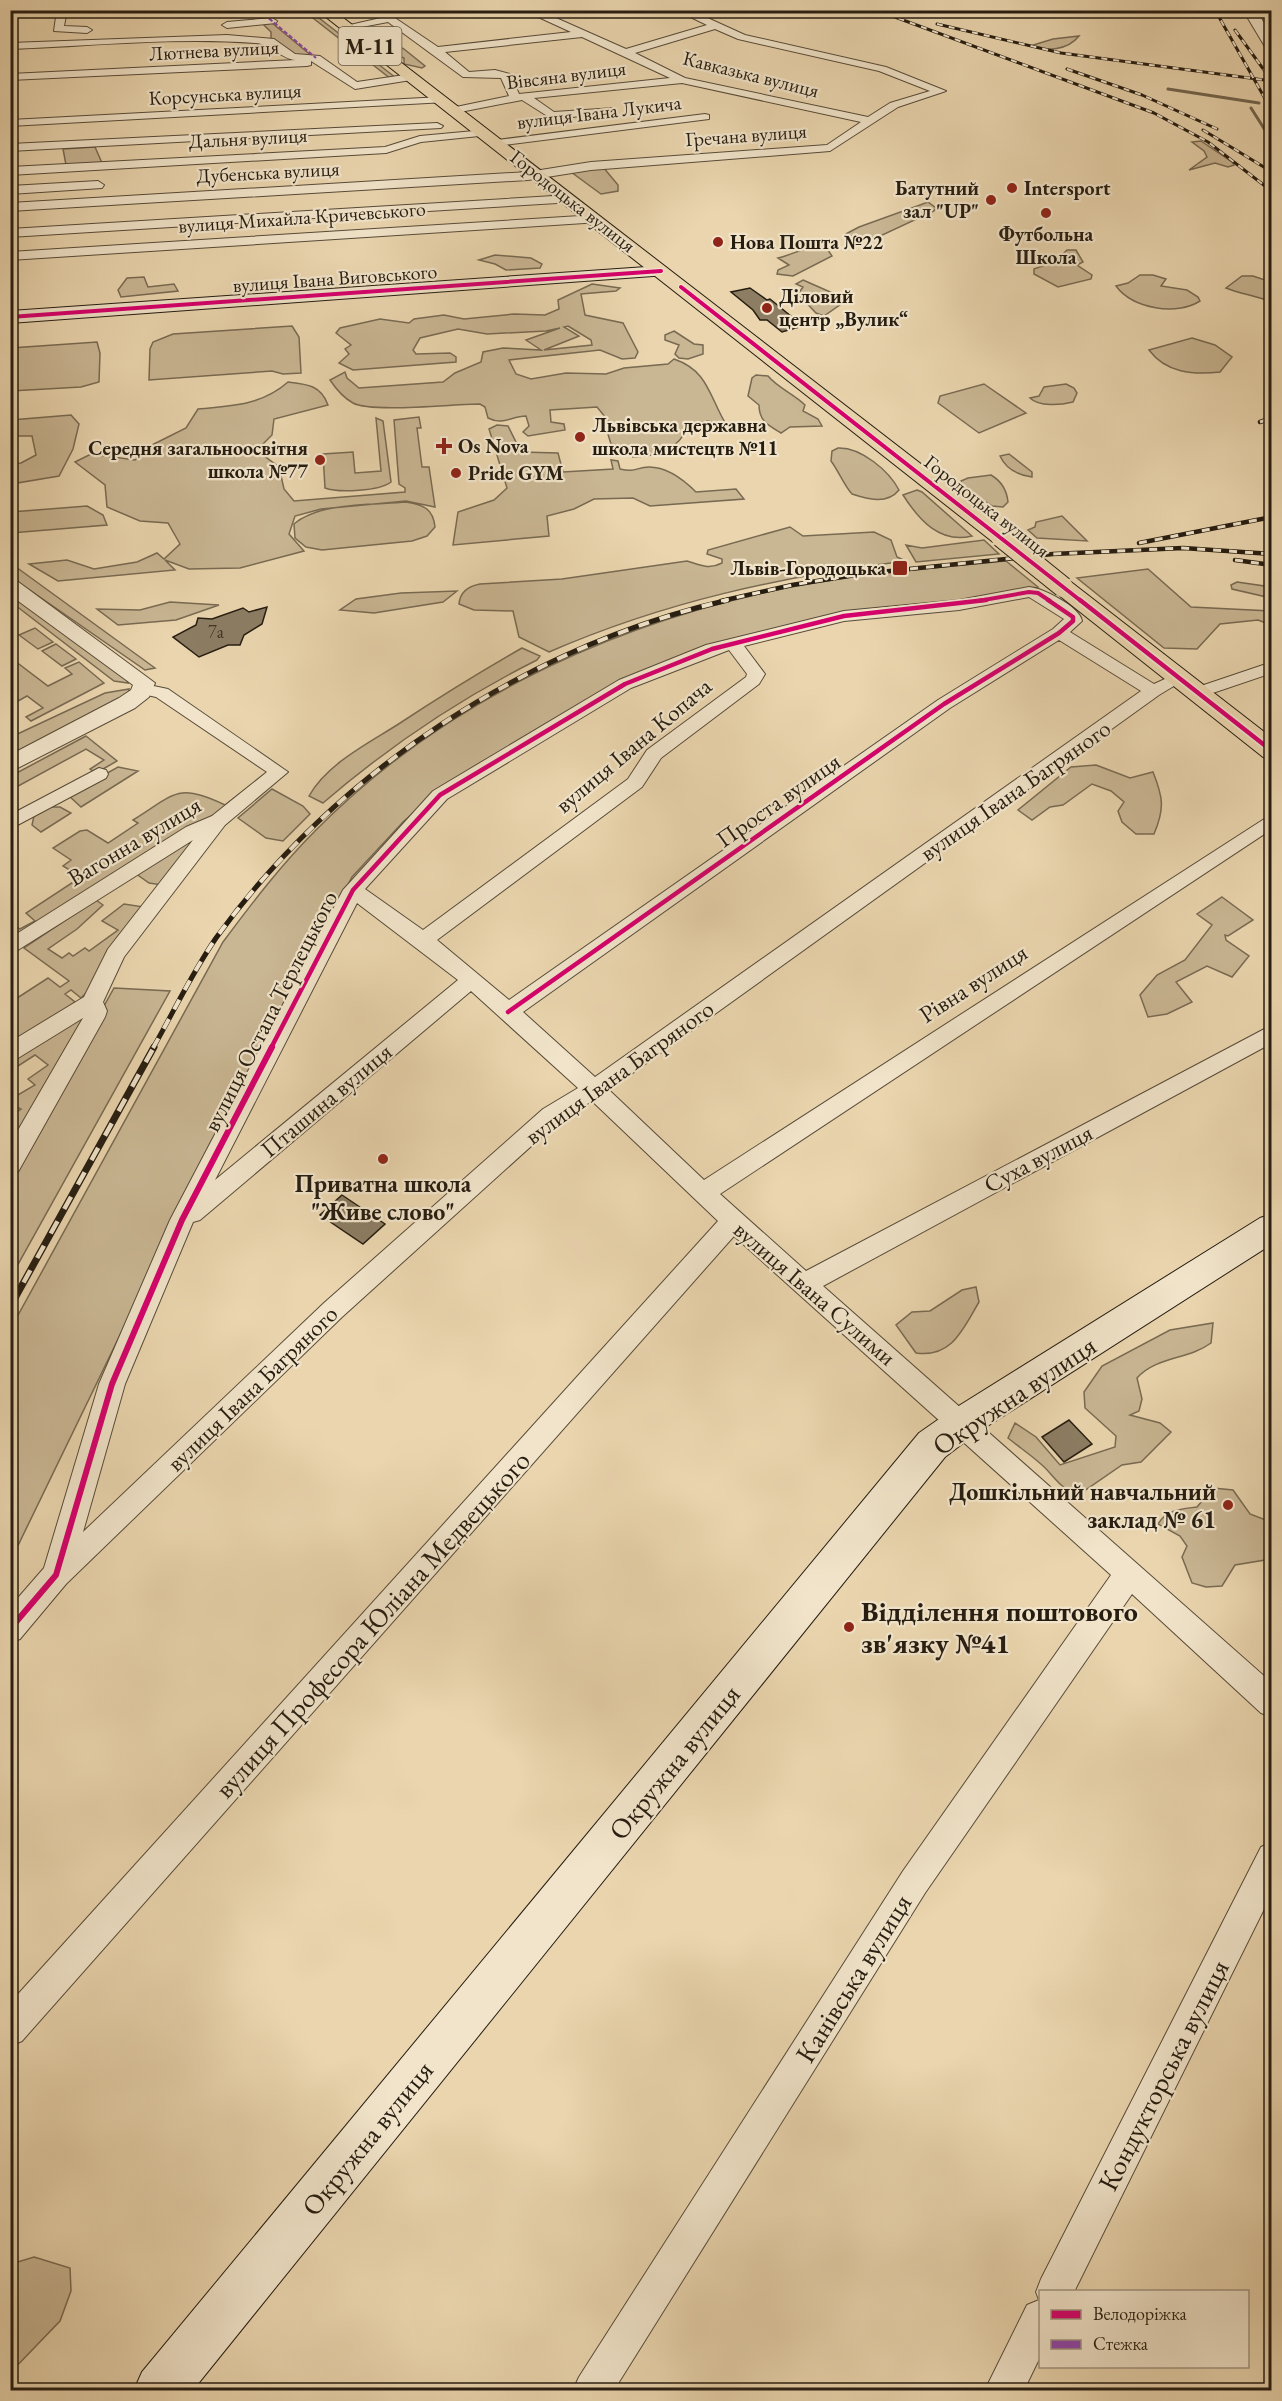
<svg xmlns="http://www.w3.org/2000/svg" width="1282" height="2401" font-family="'EB Garamond',serif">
	<rect width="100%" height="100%" fill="#ead5ae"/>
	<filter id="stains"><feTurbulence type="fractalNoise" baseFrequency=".00333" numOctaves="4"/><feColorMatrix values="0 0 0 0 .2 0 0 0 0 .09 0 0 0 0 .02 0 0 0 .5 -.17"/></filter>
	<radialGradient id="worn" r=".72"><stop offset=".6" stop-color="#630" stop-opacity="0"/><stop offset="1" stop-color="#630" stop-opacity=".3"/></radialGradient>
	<path fill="#c9b693" stroke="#786a52" stroke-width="1.5" fill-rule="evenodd" d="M304,11H310L396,78L391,79Z
		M272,23L313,57H297L271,40V32L263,24Z
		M372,30L404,49L425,66L422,68L404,64V58L384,50L365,34Z
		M1079,36C1067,51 1047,51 1030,46L1053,39Z
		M1201,141L1232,162L1234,165L1228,167L1215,163L1189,170L1207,157L1204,151L1192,142Z
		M95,147L102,163L66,165L63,149Z
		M603,167L618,185V191L601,194L571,172Z
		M928,202L936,208L934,211L878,237L861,238L844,235L859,227Z
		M825,246L832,256L793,276L777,274L778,270L789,265L778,258C795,254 808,245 825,246Z
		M1067,250H1076L1083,262L1077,265L1092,275L1091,279L1058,287L1034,274V269L1056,261Z
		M495,255L531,258L542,264L540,268L506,270L495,264L479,260Z
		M1140,275H1153L1166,279L1161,286L1187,290L1198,297L1200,301C1177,316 1133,309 1116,286L1128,283Z
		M1242,276H1253L1271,282V302C1257,296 1241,294 1226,288Z
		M144,277L148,287L174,284L178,291L121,297L118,290L127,278Z
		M803,280L844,298V302L824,316L816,313L798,294L803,287L796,284Z
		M592,284L620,288L616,291L581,294L585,315L623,323L638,352L635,358L622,359L600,350L509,360L516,374L531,379L566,373L606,374L624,368L668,364L674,359C709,371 709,397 727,426L708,421L688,426C679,450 657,456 633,457L621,446L611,444L607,431L610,423L597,407L550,410L551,422L564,424L565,430L528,436L523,432L529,426L526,416C511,416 504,426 488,418L485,407L480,404C454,404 371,413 353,403C344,398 336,389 330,380L345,372L347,378L359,388L443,382L455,373L481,362L483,352L503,348L541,350L526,340L560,328L546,331L487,334L458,329L420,338L413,350L416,354L450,353L456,357V362L353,370L339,363L349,354L345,349L351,345L336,333L340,328L380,319L409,323L414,319L444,315L464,319L514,314L545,315L559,309L558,300ZM568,326L591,340L592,345L544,350L579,336L564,327Z
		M292,326L299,337L301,373L283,374L272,371L149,380L150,349L153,342L173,334Z
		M674,331L694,344L703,345V354L688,359L679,358L675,354L679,345L665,340V335Z
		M1192,338L1215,345L1232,357L1220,372C1193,375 1166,373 1149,350Z
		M97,342L100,353L99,382L81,387L11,391V348Z
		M756,375L768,376C778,388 794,394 805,405L803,411L818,419L822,426L790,427L781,433C768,425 759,421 759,405L748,396L752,378Z
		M288,382C306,384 321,385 328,405L274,419L272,435L261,446L263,455L279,467L284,489L294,501L405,492V488L399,484L394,420L419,417L421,428H417L422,467H429L435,507L406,501L321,509L295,516L289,534L304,551L240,568L189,569L165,560L175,570L58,581L29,564L67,560L94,569L137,562L157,553L164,559L180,544L168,523L140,521L107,507L105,485L75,462L91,454L135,460L152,445L186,428L198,409C232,406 262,405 288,382Z
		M984,384L1026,413L979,433L938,403L940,396Z
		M1066,384L1074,388L1077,393L1073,402C1061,405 1039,407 1030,398L1039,396L1044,387Z
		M71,415L79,424L73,449L59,476L11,484V464L21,463L36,455L32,436H11V420Z
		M376,418L383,421L391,482C380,491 338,493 325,488L323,454L353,452L355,473L381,471Z
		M497,425L508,426L521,452L558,453L563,472L613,469L611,460L618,461L620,469C636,473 636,467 649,467C667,467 684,480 696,492L736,489L744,499L650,506L633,498L594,499L574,509L547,516L549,536L453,545L458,512L494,500L507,488L489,429Z
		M838,448C861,447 889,471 899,490C887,505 867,499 852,494C845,487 838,470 831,461L832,451Z
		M1009,454L1032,472V477C1018,475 1006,469 1000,456Z
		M991,475C1001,481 1007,491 1008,502L1003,507L992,506L962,487L961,481L968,478Z
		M917,490L922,492L972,536C940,544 919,520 903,495Z
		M406,502C423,505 433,508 435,527L427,536L412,541L322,550L306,547L295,538L294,524C319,502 374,505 406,502Z
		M87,506L103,515L107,525L11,533V512Z
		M1062,516L1087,541L1037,538L1028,530L1035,527L1036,522Z
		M790,527L803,536L874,532L891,540L897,557L906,561C782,576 664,602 549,652L519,637L513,611L474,610L459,604C460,592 469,586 480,584L562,579L687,561C700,565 709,570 722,563V559L707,554L708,550Z
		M984,540L999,554L916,562L906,545L922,548Z
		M1006,561L1038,587L968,600L850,613L627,679L437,792L403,822L352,877L169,1234L11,1560V1328L223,942C252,903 281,865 316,830C436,709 593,632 759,594C840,575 923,569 1006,561Z
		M16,567L155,668L145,670L11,577L10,569Z
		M1148,569L1191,607L1271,611V625L1258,620L1220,624L1197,649L1164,648L1077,578Z
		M1237,582L1271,587V598L1232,589L1231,585Z
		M457,591L443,602L374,613L340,610L356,599L401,593Z
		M11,592L126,679L128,683L114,681L11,602Z
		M170,602L219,605L176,620L118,625L97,609L140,610Z
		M35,628L53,642L38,649L19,635Z
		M56,644L76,659L62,666L42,651Z
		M522,648L540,656L537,660C459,699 388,747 323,803L309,796C327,764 367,744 397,725C438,698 480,672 522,648Z
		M11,658L48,686L72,674L65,668L79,662L104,683L31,721L26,717L43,708L27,696L11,705Z
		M129,689L127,697L11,761V737L105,693Z
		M86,736L117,761L96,773L90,769L104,760L86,749L11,790V776Z
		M1096,765L1130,778L1153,772C1163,797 1165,808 1154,834H1136L1122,822L1118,811L1124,802L1111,791L1092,784L1063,805L1050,807L1032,820L1018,810L1071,767Z
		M118,767L138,771L81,807L68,795Z
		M252,784L217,815L18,937L11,933V923L20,929L35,921L26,913L81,877L63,866L71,860L53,848L80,831L87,830L108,843L138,823L133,820C175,794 177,782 225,805Z
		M272,789L303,806L310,814L283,841L266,838L238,818Z
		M51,807H60L71,813L41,832L32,825L34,816Z
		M196,835L202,838L162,885L149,883L135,873Z
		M1222,897L1253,920L1228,936L1225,935L1226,940L1249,956L1232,977L1207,966L1176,982L1192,1002L1167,1014L1148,1017L1140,995L1157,975L1185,960L1212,925L1197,914Z
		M96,900L103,905L77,929L48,949L62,958L69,953L73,956L85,948L89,951L118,930L102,921L124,904L144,907L92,987L81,998L71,990L65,994L75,1002L11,1047V1002L48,978L60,987L69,981L24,948Z
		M114,988L170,991L11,1277V1173Z
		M75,1018L88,1022L11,1157V1116L21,1109L11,1104V1099L35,1085L28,1079L48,1065L35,1055L15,1068L11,1063Z
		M976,1287L979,1302C963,1329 952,1358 916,1353L896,1325L912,1312L930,1311L962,1290Z
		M1213,1323L1211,1343C1188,1360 1157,1356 1137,1378L1142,1399L1139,1411L1130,1415L1160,1423L1171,1432L1141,1462L1122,1465L1084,1491C1063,1496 1055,1476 1042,1465C1031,1455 1019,1447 1008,1438L1015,1423L1036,1437L1060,1465L1115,1447L1116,1436L1085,1408L1084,1392L1102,1366L1170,1330Z
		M1213,1488L1233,1490L1250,1514L1271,1522V1559L1235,1565L1222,1586L1206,1587L1192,1583L1182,1557L1187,1546L1180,1536L1158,1524C1167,1509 1182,1509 1197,1507Z
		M34,2257L70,2268L71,2291L60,2321L11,2372V2264Z"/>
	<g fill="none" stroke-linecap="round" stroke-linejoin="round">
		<path stroke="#73664f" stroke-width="3" d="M1168,89L1259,103
			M1251,108L1272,141"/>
	</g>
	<path fill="#8c7d63" stroke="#261d11" stroke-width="1.5" d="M750,288L767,300L770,299L803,326L782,332L767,320H760L753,310L731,292Z
		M267,607L262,624L244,635L240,645H228L199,657L173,637L196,625L198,618L212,619L243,608L249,612Z
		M342,1195L385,1224L363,1244L320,1215Z
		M1069,1420L1092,1444L1064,1462L1042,1437Z"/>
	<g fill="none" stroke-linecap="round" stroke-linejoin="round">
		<defs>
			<path id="minor" d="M57,10H67L64,26L87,27L92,30L87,33L54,31Z
				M383,10H394L395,18L438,47L571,32L523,10H538L626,49L707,25L676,10H690L745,35L886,67L946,91L898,107L830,151L591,170L528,180L10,211V203L528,172L591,162L827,145L861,122L682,83L534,98L554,112L615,108V112L611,113L552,119L522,100L455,113L451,112V108L509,96L501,78L463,77L388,22L346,30L341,27L385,17ZM715,29L738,39L879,71L930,91L890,103L868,117L685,78L635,53ZM582,37L670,78L519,94L510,74L495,70L469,72L445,52Z
				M272,18L277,21L276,23L227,28L222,25L227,22Z
				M227,35L274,39L295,54L320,56L357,82L411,74L416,77L411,80L355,89L311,61V65L307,66L10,80V74L296,60C280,59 273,44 255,43C174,37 91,46 10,49V43Z
				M442,97L446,98V102L10,126V120Z
				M705,114L709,115V119L497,146L491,143L497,140Z
				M437,123L443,126L441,128L10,151V144Z
				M485,130L489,131V135L421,142L386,153L10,175V167L385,147L420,136Z
				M98,181L104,185L102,188L10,194V186Z
				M570,195L576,199L574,202L10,237V229Z
				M596,215L602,219L600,222L10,260V252Z
				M1029,587C1043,588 1080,607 1082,621L1070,632L1154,684L1178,673L1187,678L1159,695L609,1090L704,1180L1272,814V829L720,1194L806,1271L1272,1025V1043L823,1286L1272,1683V1717L1261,1713L1132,1594L925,1893L614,2390H573L579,2377L903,1871L1111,1575L734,1236L22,2041L10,2046V2003L718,1221L592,1101L559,1121L342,1317L66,1584L20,1639L10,1643V1607L44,1568L99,1384L170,1220L343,890L433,791L619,680L706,645L844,611L959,600ZM1029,597L1064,619L1053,629L938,700L509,1000L437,940L642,787L661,758L759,684L765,674L744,646L844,621L959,610ZM1059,640L1141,691L595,1077L523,1012L950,708ZM729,650L747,674L746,677L647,750L628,779L423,930L365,889L447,799L631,688ZM357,903L458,980L215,1180ZM471,991L578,1088L543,1109L324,1303L83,1532L125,1384L193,1222L200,1220Z
				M1272,662V673L1198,698L1189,693L1192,689Z
				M144,684L168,689L288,772L225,825L124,957L103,1002L107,1011L105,1017L18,1172L10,1175V1144L83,1018L10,1063V1042L84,997L108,949L193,840L10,955V938L186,827L212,816L267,772L156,697L138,693L135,689L138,685Z
				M99,768L106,770L108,774L106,778L10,829V815Z
				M1272,1842V1893L1074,2292H1040V2357L1024,2390H985L1027,2305L1039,2300L1036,2292L1041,2279L1261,1847Z"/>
			<path id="tertiary" d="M1243,10H1256L1272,36V51L1267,50Z
				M10,579L17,581L155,683L149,697L135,708L10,772V755L119,698L131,690L133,685L10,595Z"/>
			<path id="secondary" d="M661,266L670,271L667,275L10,323V311Z
				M1272,1214V1244L975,1434L945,1457L193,2390H134L142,2372L919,1433L949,1412L1260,1218Z"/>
			<path id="primary" d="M317,10H333L1009,532L1012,537L1009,542H993Z
				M1063,580L1071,582L1272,738V759L1263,757L1055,592L1051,587L1055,582Z"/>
		</defs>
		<use href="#minor" stroke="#574b38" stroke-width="2"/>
		<use href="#tertiary" stroke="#574b38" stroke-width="2"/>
		<use href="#secondary" stroke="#261d11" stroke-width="2"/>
		<use href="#primary" stroke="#261d11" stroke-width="2"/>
		<use href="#minor" fill="#f1e4ca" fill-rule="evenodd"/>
		<use href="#tertiary" fill="#f1e4ca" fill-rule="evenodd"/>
		<use href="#secondary" fill="#f1e4ca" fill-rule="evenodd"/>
		<use href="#primary" fill="#ead5ae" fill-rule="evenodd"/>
		<defs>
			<path id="rail-far3" d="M876,10L1154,113L1208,142L1265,186L1272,195
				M1215,10L1272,111
				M937,24L1061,53L1272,81
				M1235,30L1272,81
				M1067,69L1142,95L1217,129
				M1203,130L1272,172"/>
			<path id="rail-far2" d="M1260,422L1272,418
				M1139,543L1272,517
				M1235,560L1272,565
				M721,601L792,585L861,574L1053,554L1183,548L1272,554"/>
			<path id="rail-far1" d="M153,1048C174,1011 192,973 216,938C337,771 528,646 728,600"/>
			<path id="rail" d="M10,1307L154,1047"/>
		</defs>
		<use href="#rail-far3" stroke="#261d11" stroke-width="3"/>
		<use href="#rail-far2" stroke="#261d11" stroke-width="4.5"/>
		<use href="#rail-far1" stroke="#261d11" stroke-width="5"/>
		<use href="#rail" stroke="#261d11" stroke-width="7"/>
		<use href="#rail-far3" stroke="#f1e4ca" stroke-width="2" stroke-dasharray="6" stroke-linecap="butt"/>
		<use href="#rail-far2" stroke="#f1e4ca" stroke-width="3" stroke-dasharray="8" stroke-linecap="butt"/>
		<use href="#rail-far1" stroke="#f1e4ca" stroke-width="4" stroke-dasharray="11" stroke-linecap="butt"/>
		<use href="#rail" stroke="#f1e4ca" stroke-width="4.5" stroke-dasharray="14" stroke-linecap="butt"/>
		<defs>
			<path id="primary-bridge" d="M1001,537L1063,587"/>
		</defs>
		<use href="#primary-bridge" stroke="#261d11" stroke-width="22" stroke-linecap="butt"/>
		<use href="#primary-bridge" stroke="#ead5ae" stroke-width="20"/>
		<path stroke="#8e44ad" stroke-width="2" stroke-dasharray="4.5 2" stroke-linecap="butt" d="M259,10L316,58"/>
		<defs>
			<path id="cycleway-far2" d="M681,287L1081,601
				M10,317L661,271
				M978,601L1029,592L1038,593L1050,601"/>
			<path id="cycleway-far1" d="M1080,600L1272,751
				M508,1012L944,704L1059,633L1073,621V617L1048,600
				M271,1048L353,890L440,795L625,684L712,649L844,616L986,600"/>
			<path id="cycleway" d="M10,1629L56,1575L112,1384L182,1220L272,1047"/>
		</defs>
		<use href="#cycleway-far2" stroke="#f1e4ca" stroke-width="6"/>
		<use href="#cycleway-far1" stroke="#f1e4ca" stroke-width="8"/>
		<use href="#cycleway" stroke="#f1e4ca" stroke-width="10"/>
		<use href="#cycleway-far2" stroke="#d6006c" stroke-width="4"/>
		<use href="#cycleway-far1" stroke="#d6006c" stroke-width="4.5"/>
		<use href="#cycleway" stroke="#d6006c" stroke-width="6"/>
	</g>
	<g fill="#8f2418" stroke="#f1e4ca" stroke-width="2">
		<circle cx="1012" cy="188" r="6"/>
		<circle cx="991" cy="200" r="6"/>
		<circle cx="1046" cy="213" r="6"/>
		<circle cx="718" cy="242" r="6"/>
		<circle cx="767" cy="308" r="6"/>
		<circle cx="580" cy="437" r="6"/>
		<path d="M441 437h6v6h6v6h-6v6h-6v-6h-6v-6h6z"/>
		<circle cx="320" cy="460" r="6"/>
		<circle cx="456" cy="473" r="6"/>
		<rect x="892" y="560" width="16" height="16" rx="3"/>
		<circle cx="383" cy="1159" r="6"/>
		<circle cx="1228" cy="1505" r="6"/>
		<circle cx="849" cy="1627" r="6"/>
	</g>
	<g text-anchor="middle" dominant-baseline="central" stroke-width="4.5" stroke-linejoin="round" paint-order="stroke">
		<g font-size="18" fill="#403526">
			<text x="216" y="631">7а</text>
		</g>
		<g font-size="20" fill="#261d11" stroke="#f1e4ca">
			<text transform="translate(214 50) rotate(-3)">Лютнева вулиця</text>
			<text transform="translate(751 74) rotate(14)">Кавказька вулиця</text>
			<text transform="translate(566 75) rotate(-7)">Вівсяна вулиця</text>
			<text transform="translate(225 94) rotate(-3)">Корсунська вулиця</text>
			<text transform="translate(599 112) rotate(-7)">вулиця Івана Лукича</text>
			<text transform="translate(746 135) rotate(-4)">Гречана вулиця</text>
			<text transform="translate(248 138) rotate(-3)">Дальня вулиця</text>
			<text transform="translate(268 172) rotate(-3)">Дубенська вулиця</text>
			<text transform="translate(573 201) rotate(38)">Городоцька вулиця</text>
			<text transform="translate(302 217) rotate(-4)">вулиця Михайла Кричевського</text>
			<text transform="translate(335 278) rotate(-4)">вулиця Івана Виговського</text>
			<text transform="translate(987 506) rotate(38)">Городоцька вулиця</text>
		</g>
		<g font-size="20" font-weight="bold" fill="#261d11" stroke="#f1e4ca" text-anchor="start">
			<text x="979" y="188" text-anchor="end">Батутний<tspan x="979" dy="23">зал "UP"</tspan></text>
			<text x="1024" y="188">Intersport</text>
			<text x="1046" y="234" text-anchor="middle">Футбольна<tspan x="1046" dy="23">Школа</tspan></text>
			<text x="730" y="242">Нова Пошта №22</text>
			<text x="779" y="296">Діловий<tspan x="779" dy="23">центр „Вулик“</tspan></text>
			<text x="592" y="425">Львівська державна<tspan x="592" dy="23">школа мистецтв №11</tspan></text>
			<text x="458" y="446">Os Nova</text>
			<text x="308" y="448" text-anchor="end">Середня загальноосвітня<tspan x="308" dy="23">школа №77</tspan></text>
			<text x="468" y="473">Pride GYM</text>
			<text x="886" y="568" text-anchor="end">Львів-Городоцька</text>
		</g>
		<rect fill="#f1e4ca" stroke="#635948" stroke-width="1.5" x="338.5" y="27" width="63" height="38" rx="4.5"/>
		<g font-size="22" font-weight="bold" fill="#261d11">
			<text x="370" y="46">М-11</text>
		</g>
		<g font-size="24" fill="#261d11" stroke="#f1e4ca">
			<text transform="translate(633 745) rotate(-40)">вулиця Івана Копача</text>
			<text transform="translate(1015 790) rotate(-35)">вулиця Івана Багряного</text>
			<text transform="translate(778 800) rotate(-35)">Проста вулиця</text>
			<text transform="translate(134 841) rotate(-31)">Вагонна вулиця</text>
			<text transform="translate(973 983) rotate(-33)">Рівна вулиця</text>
			<text transform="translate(270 1011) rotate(-63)">вулиця Остапа Терлецького</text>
			<text transform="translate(619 1072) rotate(-36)">вулиця Івана Багряного</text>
			<text transform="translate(326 1100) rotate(-40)">Пташина вулиця</text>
			<text transform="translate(1038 1158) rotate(-28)">Суха вулиця</text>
			<text transform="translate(815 1293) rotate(41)">вулиця Івана Сулими</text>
			<text transform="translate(252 1388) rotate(-44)">вулиця Івана Багряного</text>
		</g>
		<g font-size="24" font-weight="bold" fill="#261d11" stroke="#f1e4ca">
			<text x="383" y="1183">Приватна школа<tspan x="383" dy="28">"Живе слово"</tspan></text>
			<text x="1216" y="1491" text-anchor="end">Дошкільний навчальний<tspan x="1216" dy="28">заклад № 61</tspan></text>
		</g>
		<g font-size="28" fill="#261d11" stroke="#f1e4ca">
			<text transform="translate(1014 1395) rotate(-34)">Окружна вулиця</text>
			<text transform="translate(372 1624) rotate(-48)">вулиця Професора Юліана Медвецького</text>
			<text transform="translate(674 1762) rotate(-51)">Окружна вулиця</text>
			<text transform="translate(853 1978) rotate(-58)">Канівська вулиця</text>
			<text transform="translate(1163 2075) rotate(-63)">Кондукторська вулиця</text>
			<text transform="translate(367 2138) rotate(-51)">Окружна вулиця</text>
		</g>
		<g font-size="28" font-weight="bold" fill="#261d11" stroke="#f1e4ca" text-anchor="start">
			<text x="861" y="1611">Відділення поштового<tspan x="861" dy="32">зв'язку №41</tspan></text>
		</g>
	</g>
	<rect width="1282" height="2401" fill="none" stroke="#ead5ae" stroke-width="36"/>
	<rect x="12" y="12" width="1258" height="2377" fill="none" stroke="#261d11" stroke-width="3"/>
	<rect x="18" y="18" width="1246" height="2365" fill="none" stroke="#261d11" stroke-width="1.5"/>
	<rect x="1039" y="2290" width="210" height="78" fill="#f1e4ca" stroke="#a09480" stroke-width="1.5"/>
	<rect x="1051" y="2310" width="30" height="9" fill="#d6006c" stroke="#a09480" stroke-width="1.5"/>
	<text x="1093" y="2320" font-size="18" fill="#261d11">Велодоріжка</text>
	<rect x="1051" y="2340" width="30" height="9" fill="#8e44ad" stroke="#a09480" stroke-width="1.5"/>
	<text x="1093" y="2350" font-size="18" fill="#261d11">Стежка</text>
	<rect width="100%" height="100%" filter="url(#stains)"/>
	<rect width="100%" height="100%" fill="url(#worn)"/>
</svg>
